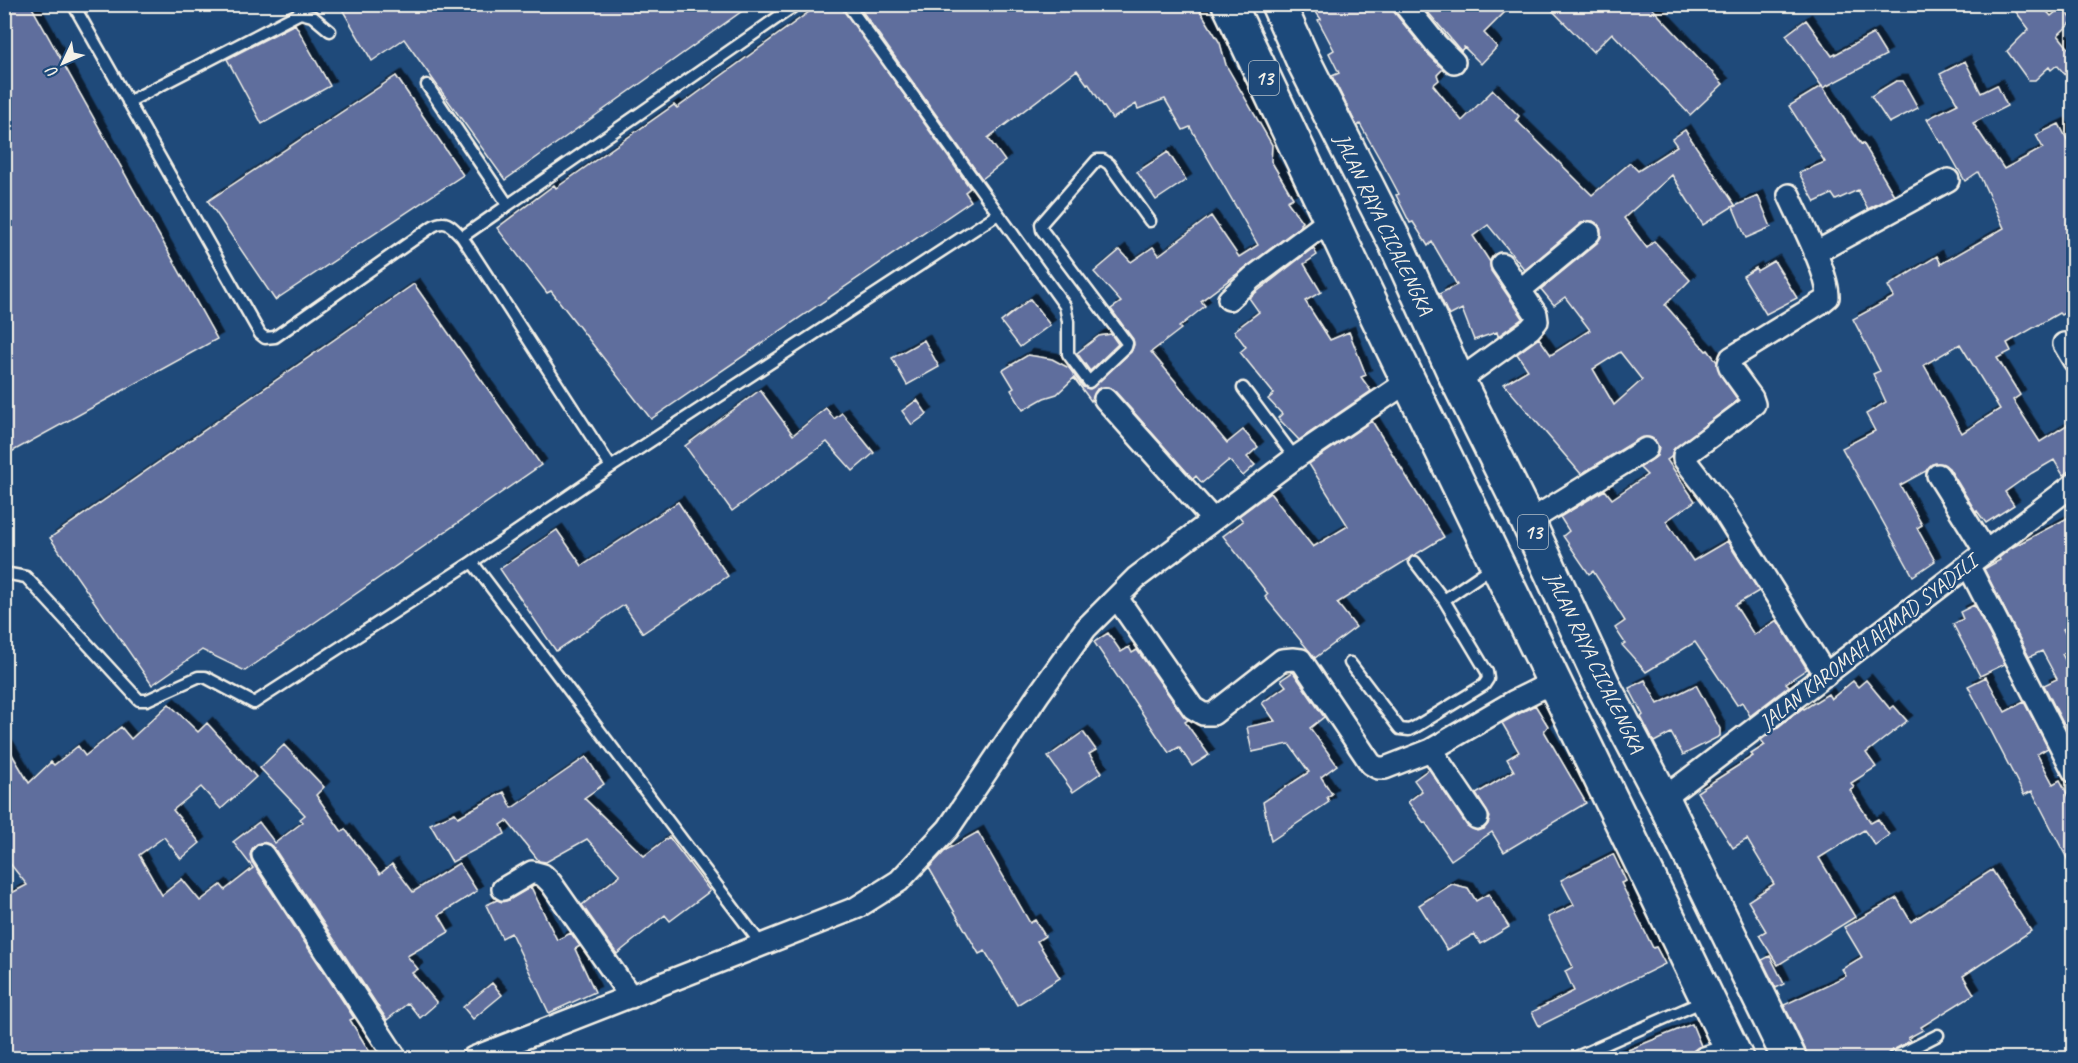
<svg xmlns="http://www.w3.org/2000/svg" width="2078" height="1063" font-family="Caveat,sans-serif">
	<defs>
		<filter id="shadow"><feDropShadow dx="5.5" dy="-5.5" stdDeviation="0" flood-color="#0009"/></filter>
	</defs>
	<rect width="100%" height="100%" fill="#1f4a7a"/>
	<filter id="ink" filterUnits="userSpaceOnUse"><feTurbulence type="fractalNoise" baseFrequency=".0167" numOctaves="2"/><feDisplacementMap in="SourceGraphic" scale="12" xChannelSelector="R" yChannelSelector="G"/><feConvolveMatrix kernelMatrix="1 2 1 2 8 2 1 2 1" color-interpolation-filters="sRGB"/></filter>
	<g filter="url(#ink)">
		<path fill="#5e6e9d" stroke="#f4f1e8" stroke-width="1.5" fill-rule="evenodd" filter="url(#shadow)" d="M4,4H30L217,339L4,456Z
			M339,4H752L505,180L404,39L372,61Z
			M820,4H840L970,188L965,192L971,201L651,419L551,291L547,293L497,228L554,185L556,188L674,105L677,108Z
			M857,4H1196L1220,43L1226,65L1272,145L1271,161L1293,198L1287,201L1302,222L1300,224L1301,226L1201,301L1205,306L1179,327L1181,329L1151,352L1227,443L1243,430L1258,447L1247,457L1255,465L1243,476L1229,460L1202,483L1196,476L1193,479L1115,391L1108,387L1097,389L1091,401L1074,378L1057,394L1044,398L1023,410L1011,390L1014,388L1003,370L1028,355L1052,359L1069,368L1083,387L1090,389L1131,352L1134,345L1133,339L1111,309L1121,302L1094,272L1120,250L1131,262L1153,247L1159,255L1211,216L1239,257L1258,245L1190,127L1183,130L1165,99L1138,109L1136,104L1112,119L1088,83L1087,84L1077,70L988,138L1005,161L982,179Z
			M1310,4H1391L1394,12L1427,53L1443,69L1437,75L1439,80L1433,85L1462,121L1493,90L1519,116L1516,120L1592,195L1630,163L1638,171L1677,146L1672,139L1685,130L1735,205L1703,225L1672,175L1624,218L1647,248L1654,241L1690,280L1665,305L1706,351L1708,350L1717,362L1721,376L1738,400L1673,450L1671,457L1667,460L1695,501L1666,521L1693,561L1727,541L1759,591L1735,605L1754,635L1777,620L1807,669L1786,683L1789,686L1750,716L1742,702L1737,705L1695,642L1646,672L1622,645L1625,643L1615,628L1625,621L1593,571L1589,574L1563,536L1569,531L1560,517L1605,490L1612,499L1647,475L1640,468L1657,456L1659,448L1656,442L1651,438H1640L1581,474L1504,384L1528,370L1517,354L1539,338L1551,355L1590,330L1565,297L1554,305L1541,289L1597,243L1601,237L1599,225L1593,221L1581,223L1525,270L1488,225L1473,236L1490,262L1491,271L1523,318L1498,336L1497,332L1474,340L1462,309L1449,316L1439,294L1457,285L1432,242L1428,246L1413,222L1410,223L1396,195L1399,194L1390,177L1360,124L1357,126L1332,76L1339,73L1329,53L1334,50L1318,20L1321,19ZM1620,352L1642,380L1614,405L1593,369Z
			M1421,4H1513L1484,33L1497,47L1481,64L1464,47L1461,51Z
			M1546,4H1648L1723,84L1690,115L1612,33L1593,52Z
			M2024,4H2040L2051,16L2063,6L2073,21L2058,35L2073,54V84L2057,65L2051,70L2049,67L2035,80H2028L2007,51L2029,29L2016,12Z
			M1806,20L1832,56L1873,34L1886,55L1823,88L1786,35Z
			M295,24L330,86L262,124L227,59Z
			M1965,61L1981,93L1997,85L2007,106L1973,123L2004,169L2043,148L2036,135L2059,124L2073,151V307L2061,315L2059,313L2007,343L2011,351L1997,358L2020,395L2013,400L2040,442L2073,421V468L2063,475L2054,460L2032,473L2005,492L2014,505L1986,523L1977,511L1976,512L1949,468L1943,464H1932L1926,471L1900,485L1922,525L1917,528L1935,561L1913,576L1842,448L1875,431L1866,414L1886,402L1873,374L1880,371L1853,319L1894,297L1888,286L1937,256L1941,264L2004,228L1978,172L1965,181L1943,142L1941,143L1927,119L1958,104L1940,74ZM1960,344L2000,409L1962,433L1924,365Z
			M396,76L463,175L275,300L208,201Z
			M1896,81H1903L1918,108L1889,123L1871,96Z
			M1822,86L1861,144L1863,143L1894,195L1868,209L1858,190L1836,200L1832,194L1815,202L1799,173L1825,162L1789,106Z
			M1168,152L1186,180L1156,200L1137,172Z
			M1758,196L1771,227L1746,238L1733,207Z
			M1313,248L1317,255L1304,264L1321,292L1305,301L1330,340L1349,332L1366,375L1361,377L1371,391L1299,440L1278,418L1282,414L1268,399L1274,394L1240,352L1246,347L1234,331L1259,312L1249,298Z
			M1774,261L1797,298L1766,314L1743,276L1756,268L1757,271Z
			M414,284L541,465L245,671L202,650L152,685L50,538Z
			M1030,299L1050,325L1020,347L1001,322Z
			M1111,334L1118,344L1090,371L1077,353L1099,336Z
			M924,340L939,367L907,385L892,358Z
			M760,390L793,435L826,408L834,419L842,413L874,453L853,471L827,442L732,511L685,446Z
			M917,400L927,414L912,425L902,411Z
			M1372,421L1444,537L1337,603L1356,627L1315,658L1265,597L1268,594L1223,536L1243,521L1239,516L1270,493L1313,547L1348,526L1309,464Z
			M678,502L728,576L643,633L624,605L556,651L500,569L557,530L582,566Z
			M2073,515V624L2063,629L2073,649L2062,654L2071,671L2073,670V735L2070,737L2044,685L2057,679L2042,651L2029,657L1984,569L2000,560L1999,558L2011,548Z
			M1974,605L2005,664L1980,676L1953,624L1963,619L1960,612Z
			M1108,633L1121,652L1129,647L1132,653L1137,650L1183,715L1188,720L1185,722L1209,755L1192,766L1179,747L1169,753L1094,642Z
			M1293,672L1324,717L1310,728L1337,765L1321,777L1332,794L1327,797L1329,802L1271,841L1263,802L1309,772L1289,744L1252,752L1247,727L1275,721L1262,703L1286,686L1281,680Z
			M1986,677L2005,712L2024,702L2048,748L2037,754L2053,784L2060,780L2073,805V870L2032,791L2024,795L1968,686Z
			M1645,680L1658,704L1696,685L1720,729V736L1683,755L1671,733L1654,742L1641,717L1643,715L1629,688Z
			M1866,680L1890,709L1894,706L1907,721L1866,753L1876,767L1851,783L1854,788L1850,790L1871,823L1878,819L1889,835L1875,845L1864,830L1819,858L1855,917L1778,965L1759,935L1766,931L1748,901L1774,884L1747,839L1733,848L1697,792L1753,756L1751,754L1765,745L1761,740L1803,708L1804,709L1828,694L1831,699L1853,681L1858,687Z
			M169,704L198,732L207,723L256,777L221,809L201,787L173,810L200,843L181,859L164,837L139,855L162,895L182,879L200,901L221,885L225,890L253,868L233,842L259,822L275,843L303,822L300,819L305,815L260,768L284,745L324,787L316,795L342,832L345,829L380,874L392,864L413,892L459,863L477,891L439,915L449,932L407,956L418,969L412,973L437,1003L420,1018L408,1003L387,1020L274,848L269,844L263,842L257,844L252,849L250,855L252,862L354,1018L350,1020L374,1059H4V897L27,885L4,856V741L29,783L51,762L54,765L78,746L85,756L121,727L131,739Z
			M1535,705L1548,726L1544,731L1586,803L1504,852L1492,832L1451,860L1425,822L1424,823L1408,802L1422,791L1414,780L1429,769L1467,826L1477,831L1484,829L1488,824L1490,817L1476,794L1514,771L1507,759L1519,752L1502,723Z
			M1083,732L1096,750L1089,754L1102,772L1073,792L1048,757Z
			M586,757L604,784L584,798L644,856L669,837L710,891L670,921L665,915L617,954L582,905L620,875L587,839L546,862L539,861L507,821L501,825L505,834L452,862L430,824L455,813L458,817L504,792L512,808Z
			M978,832L1030,923L1035,920L1045,936L1037,941L1060,978L1017,1005L985,951L979,954L929,868L946,850Z
			M1613,854L1626,881L1621,883L1653,948L1656,947L1665,964L1539,1026L1532,1012L1574,991L1565,971L1573,967L1548,917L1574,905L1561,880Z
			M1992,870L2031,931L1963,976L1974,994L1921,1027L1923,1030L1908,1038L1910,1041L1889,1052L1886,1059H1810L1784,1005L1846,976L1842,969L1862,957L1844,927L1897,898L1911,922Z
			M1452,884L1468,888L1476,901L1488,894L1509,927L1481,944L1474,934L1447,950L1419,905Z
			M531,887L557,940L571,933L580,946L575,949L595,992L549,1013L511,933L502,938L486,905L497,900L502,902L509,900Z
			M1770,956L1784,984L1776,988L1762,960Z
			M492,983L502,995L473,1019L463,1007Z
			M1692,1024L1701,1046L1694,1050L1692,1056L1686,1059H1606Z"/>
		<g fill="none" stroke-linecap="round" stroke-linejoin="round">
			<defs>
				<path id="lane" d="M73,4L260,334L265,338L275,337L433,226C447,218 452,227 462,237L611,467
					M847,4L1065,306L1068,321V354L1089,382L1126,347L1127,343L1042,230L1041,224L1097,160H1103L1109,164L1150,221
					M427,85L508,205
					M128,102L300,13L312,16L330,31
					M462,237L797,4
					M1243,388L1295,458
					M472,562L611,467L998,214
					M1415,562L1444,600
					M4,573L26,577L139,700H147L198,677H205L254,703L472,562L761,944
					M1350,663L1400,729L1409,730L1417,726L1484,685L1488,679L1487,672L1444,600L1495,565
					M1574,1058L1706,1000
					M1893,1058L1938,1035"/>
				<path id="street" d="M1404,4L1437,45L1454,62
					M1789,195C1800,220 1828,272 1828,297L1822,302L1731,358L1729,364L1731,369L1752,398L1754,404L1684,456V459L1721,507L1826,675
					M1815,253L1948,180
					M1520,290L1589,233
					M1229,299L1252,278L1331,219
					M2064,344L2074,361
					M1458,381L1530,329L1537,321L1536,314L1502,264
					M1105,399L1213,520
					M1938,475L1986,552
					M1528,522L1646,449
					M1968,565L2074,772
					M1117,598L1193,708L1203,714H1213L1282,660L1293,659L1301,660L1371,764L1378,768H1385L1431,750L1513,702L1555,681
					M1431,750L1477,818
					M1663,799L2074,484
					M263,855L396,1058
					M503,889L532,872L543,875L551,883L631,997
					M473,1058L856,908L899,881L948,829L1038,695L1086,628L1136,578L1295,458L1410,380
					M1704,1058L1732,1049"/>
				<path id="highway" d="M1229,4L1351,262L1736,1058
					M1278,4L1303,60L1395,242L1458,381L1528,522L1605,689L1663,799L1789,1058"/>
			</defs>
			<use href="#lane" stroke="#f4f1e8" stroke-width="15"/>
			<use href="#street" stroke="#f4f1e8" stroke-width="26"/>
			<use href="#highway" stroke="#f4f1e8" stroke-width="38"/>
			<use href="#lane" stroke="#1f4a7a" stroke-width="10"/>
			<use href="#street" stroke="#1f4a7a" stroke-width="21"/>
			<use href="#highway" stroke="#1f4a7a" stroke-width="33"/>
		</g>
	</g>
	<g text-anchor="middle" dominant-baseline="central" stroke-width="4.5" stroke-linejoin="round" paint-order="stroke">
		<g fill="#1f4a7a" stroke="#b4bfc7" stroke-width="1.5">
			<rect x="1249" y="61" width="30" height="34" rx="4.5"/>
			<rect x="1518" y="515" width="30" height="34" rx="4.5"/>
		</g>
		<g font-size="20" font-weight="bold" fill="#f4f1e8">
			<text x="1264" y="78">13</text>
			<text x="1533" y="532">13</text>
		</g>
		<g font-size="21" fill="#f4f1e8" stroke="#1f4a7a">
			<text transform="translate(1384 224) rotate(64)">JALAN RAYA CICALENGKA</text>
			<text transform="translate(1868 642) rotate(-38)">JALAN KAROMAH AHMAD SYADILI</text>
			<text transform="translate(1595 662) rotate(64)">JALAN RAYA CICALENGKA</text>
		</g>
	</g>
	<rect width="2078" height="1063" fill="none" stroke="#1f4a7a" stroke-width="24"/>
	<rect x="12" y="12" width="2054" height="1039" fill="none" stroke="#f4f1e8" stroke-width="2" filter="url(#ink)"/>
	<g transform="translate(63 63) rotate(226)" stroke="#1f4a7a" stroke-width="4.5" paint-order="stroke">
	<path d="M0-4.5L10 22L0 15L-10 22Z" fill="#f4f1e8"/>
	<text y="-9" font-size="16" font-weight="bold" text-anchor="middle" fill="#f4f1e8">U</text>
	</g>
</svg>
